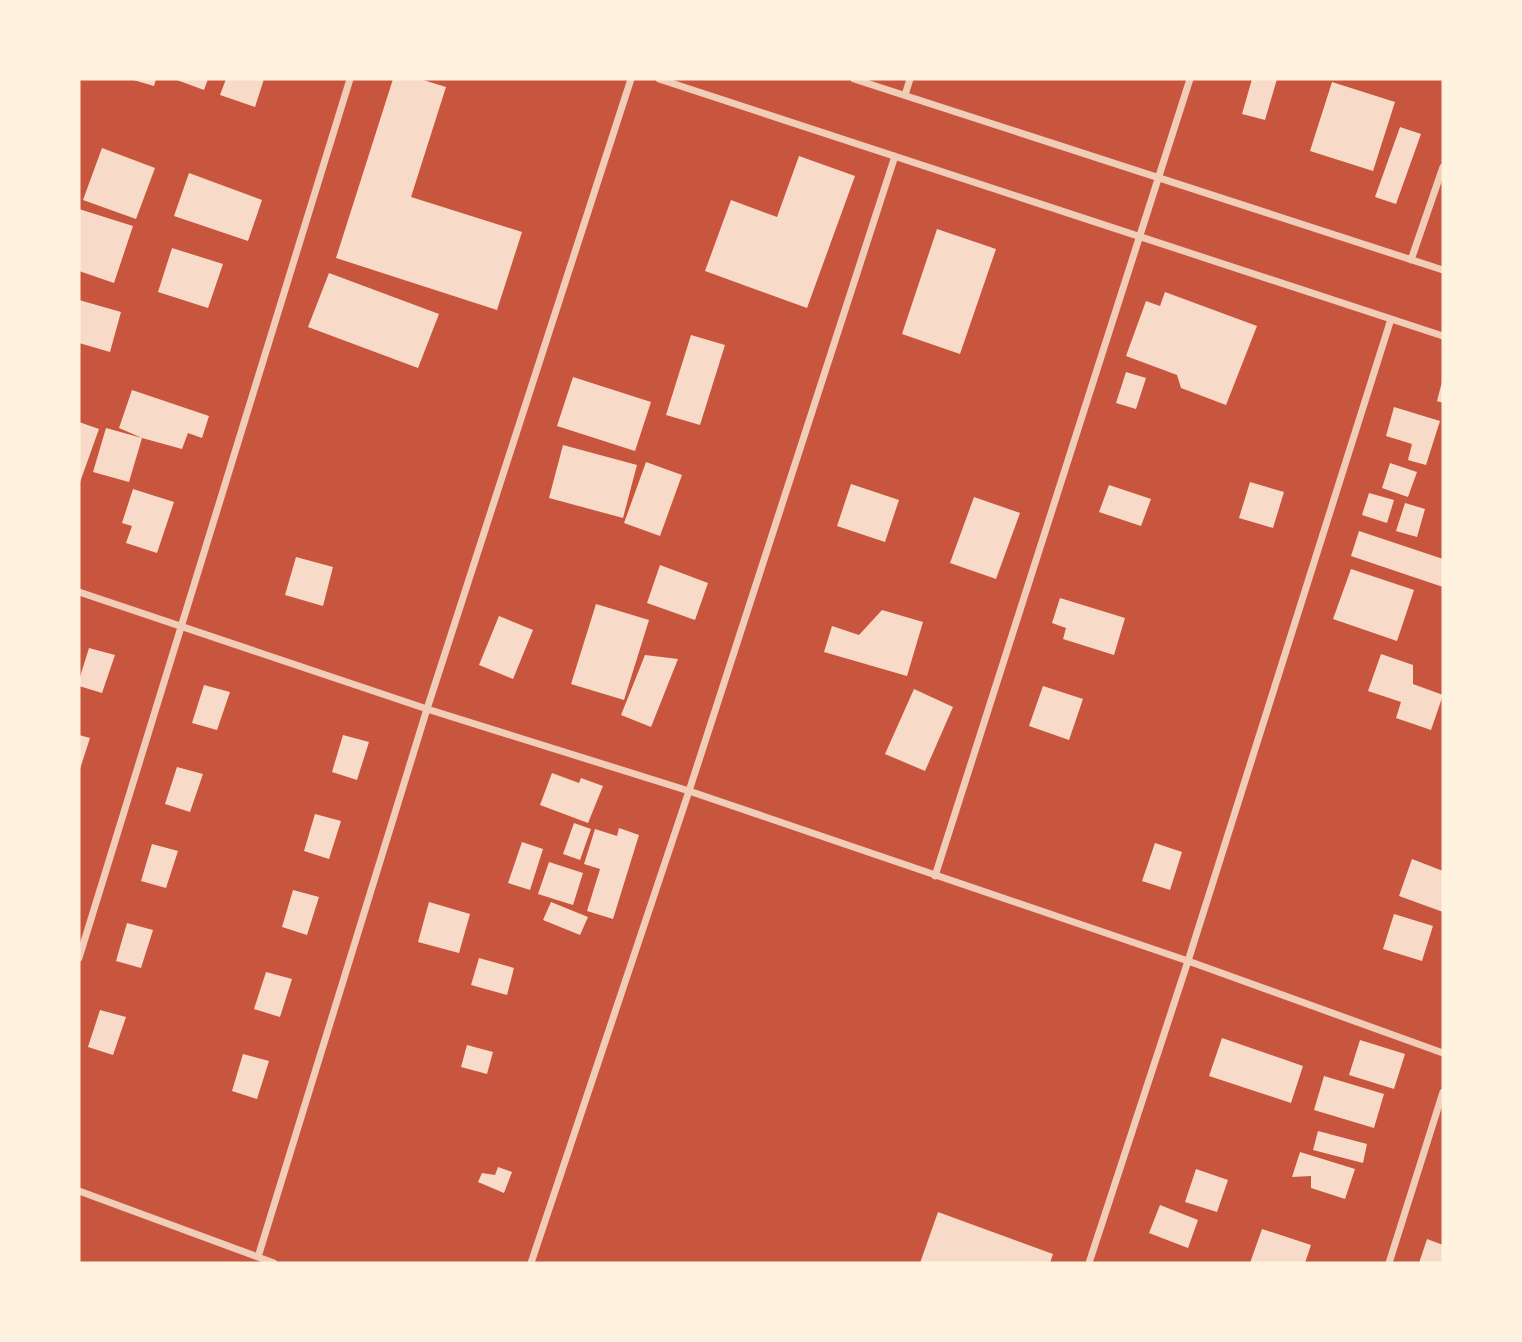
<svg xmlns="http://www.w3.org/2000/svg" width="1522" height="1342" font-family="Montserrat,sans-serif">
	<rect width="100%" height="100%" fill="#c8553d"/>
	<path fill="#f7dbc8" d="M130,79H156L154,86Z
		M174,79H208L204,90Z
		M226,79H264L255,107L220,95Z
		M393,79H420L446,87L411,197L522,232L497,310L336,258Z
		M1252,79H1277L1265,120L1242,114Z
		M1332,82L1395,102L1373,171L1310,151Z
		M1400,127L1421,134L1396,204L1375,197Z
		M102,148L155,168L136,219L83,200Z
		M799,156L855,176L807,308L705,271L731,200L777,217Z
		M189,173L262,200L248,241L174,216Z
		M79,209L133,226L114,283L79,271Z
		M937,229L996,249L960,354L902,334Z
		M172,248L223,264L208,308L158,292Z
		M329,273L439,314L418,368L308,327Z
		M1165,292L1257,326L1226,405L1181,388L1177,375L1126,356L1146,301L1160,306Z
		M79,300L121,312L110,352L79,343Z
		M691,335L725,345L700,425L666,415Z
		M1126,372L1146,378L1136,409L1116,403Z
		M573,377L651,402L635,451L557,426Z
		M1442,382H1443V403L1437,401Z
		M132,390L209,416L202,438L188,433L182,449L142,438L129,482L93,472L106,428L142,438L119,428Z
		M1394,407L1440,421L1426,465L1408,460L1412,444L1386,436Z
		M79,422L99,429L79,485Z
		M563,445L637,465L623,518L549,498Z
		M646,462L682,475L660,536L624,523Z
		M1390,463L1417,472L1408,497L1382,488Z
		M1250,482L1284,492L1273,528L1239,518Z
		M851,484L899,500L885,542L837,526Z
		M1109,485L1151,499L1141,526L1099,512Z
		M133,489L174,502L157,553L126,543L132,526L122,523Z
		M1369,493L1394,500L1387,523L1362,515Z
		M974,497L1020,513L996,579L950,563Z
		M1405,503L1425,509L1417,537L1396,531Z
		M1359,531L1443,559V587L1351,556Z
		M296,557L333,567L323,606L285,595Z
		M660,565L708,583L695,620L647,603Z
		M1351,569L1414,590L1397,641L1333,619Z
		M1060,598L1125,618L1114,655L1063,639L1066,628L1052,623Z
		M596,604L649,620L624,700L571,684Z
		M882,610L923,622L907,676L824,652L832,626L859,635Z
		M499,616L533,630L513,679L479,665Z
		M89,648L115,655L102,693L79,686V680Z
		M1381,654L1413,665V684L1443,695L1431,730L1396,718L1401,702L1368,691Z
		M645,655L678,659L651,727L621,715Z
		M204,685L230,692L217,730L192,723Z
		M1043,686L1083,699L1069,740L1029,726Z
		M914,689L953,707L925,771L885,754Z
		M79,735L90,738L79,772Z
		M343,735L369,742L357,780L332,772Z
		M177,767L203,774L190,812L165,804Z
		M552,773L579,783L581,778L603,786L588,823L540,805Z
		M315,814L341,821L329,859L304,851Z
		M574,823L591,829L580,860L563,854Z
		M619,828L639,835L613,919L587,911L600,869L584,864L595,829L617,836Z
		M522,842L543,849L530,890L508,883Z
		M1155,843L1182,852L1170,890L1142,881Z
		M152,844L178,851L166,888L141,881Z
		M1412,859L1443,871V912L1399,896Z
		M549,862L583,873L573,905L538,894Z
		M293,890L319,897L307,935L282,927Z
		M429,902L470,914L459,953L418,942Z
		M551,902L588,917L580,935L543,920Z
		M1394,914L1433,926L1422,961L1383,949Z
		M127,923L153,930L141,968L116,961Z
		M479,958L514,968L507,995L471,985Z
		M266,972L292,979L280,1017L254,1009Z
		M100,1010L126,1017L113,1055L88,1047Z
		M1222,1038L1303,1066L1291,1103L1209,1076Z
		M1360,1040L1405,1054L1394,1089L1349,1075Z
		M467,1045L493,1052L487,1074L461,1067Z
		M243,1054L269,1061L257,1099L232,1091Z
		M1324,1076L1384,1094L1374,1128L1314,1110Z
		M1318,1131L1367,1144L1363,1163L1313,1150Z
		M1300,1152L1355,1169L1345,1199L1311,1188V1176L1292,1177Z
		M498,1167L512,1172L504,1193L478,1182L482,1173L495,1175Z
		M1196,1169L1228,1180L1217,1212L1185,1202Z
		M1160,1205L1198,1220L1188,1248L1149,1233Z
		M938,1212L1053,1254L1050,1263H920Z
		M1262,1229L1311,1245L1305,1263H1250Z
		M1427,1239L1443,1245V1263H1419Z"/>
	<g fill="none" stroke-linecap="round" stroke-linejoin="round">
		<path stroke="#f1ccb7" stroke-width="7" d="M659,79L1443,336
			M854,79L1443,270
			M905,95L910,79
			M1411,260L1443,167
			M79,592L427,709L689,791L1188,961L1443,1053
			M935,876L1190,79
			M79,958L350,79
			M79,1191L274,1263
			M258,1257L427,709L631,79
			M531,1263L689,791L895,156
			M1089,1263L1188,961L1391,319
			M1389,1263L1443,1092"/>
	</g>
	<rect width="1522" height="1342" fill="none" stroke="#fff3e0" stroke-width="161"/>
</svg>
